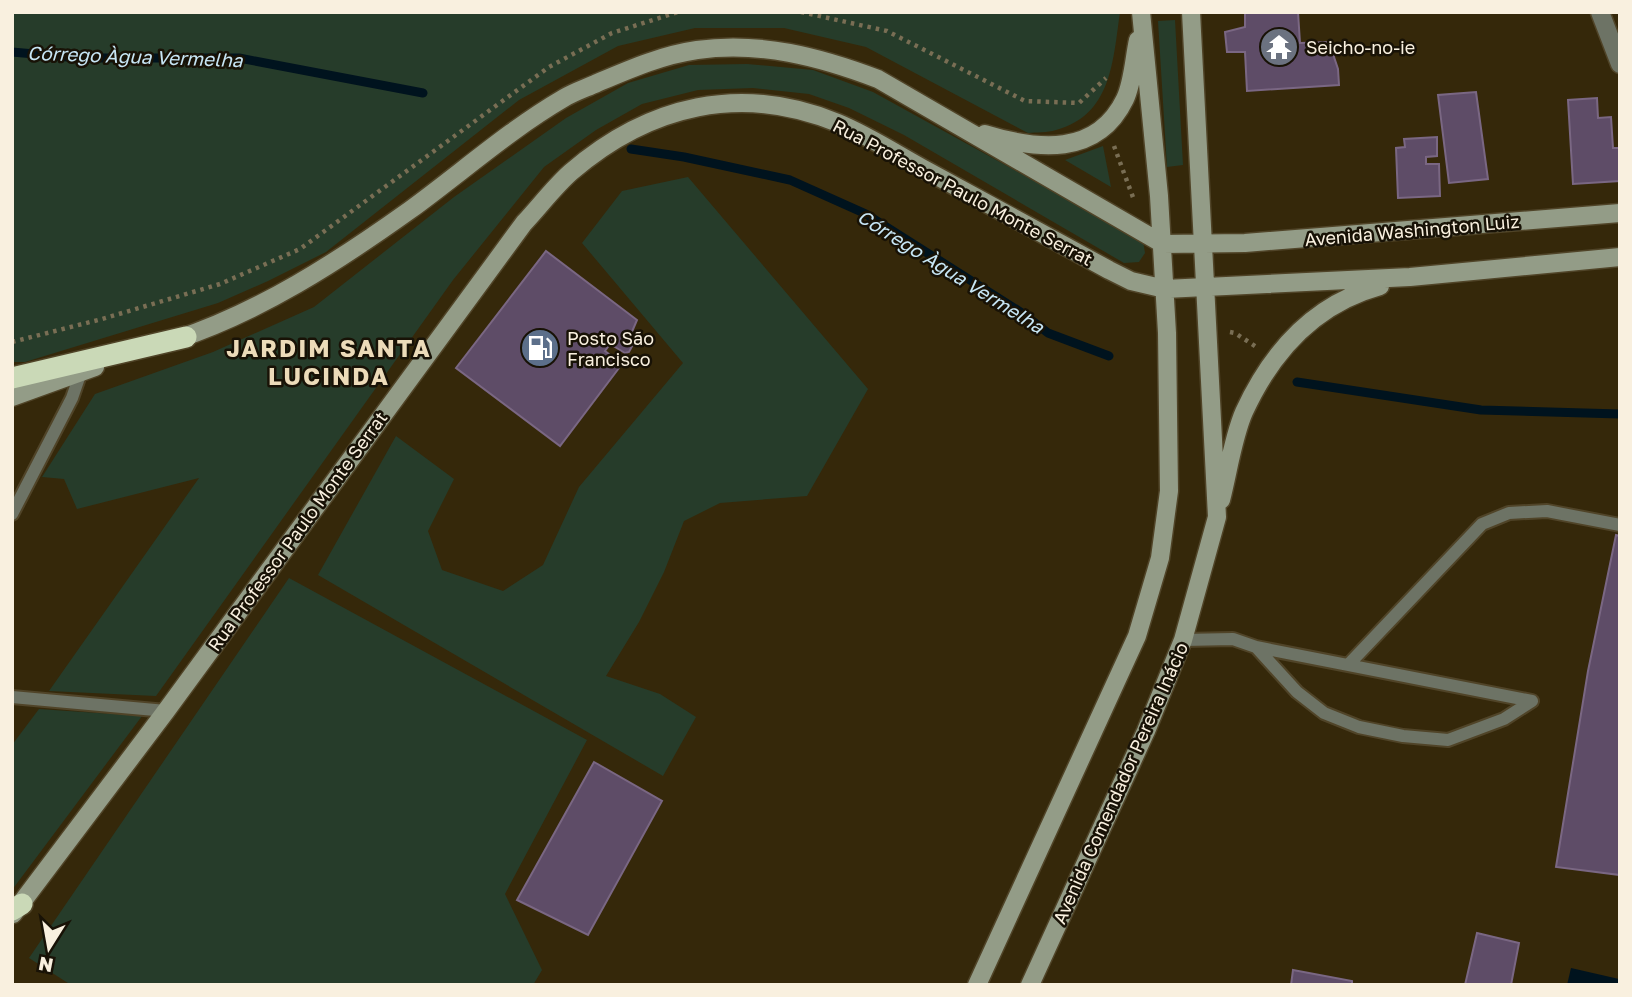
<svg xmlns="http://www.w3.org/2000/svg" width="1632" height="997" font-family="'Golos Text',sans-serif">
	<rect width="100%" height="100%" fill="#35280a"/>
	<path fill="#263c2a" d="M12,12H1120C1113,60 1112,115 1056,130C1047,133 1037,132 1028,133L866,47L784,28H695L618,46L519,100L326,252L268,281L218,303L25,362H12Z
		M1175,20L1183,165L1167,167L1158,21Z
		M747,64L813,70L873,92L1143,241L1145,253L1139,262L1124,263L904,135L849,108L809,94L753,88L698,90L642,104L596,130L544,167L453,280L156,696L49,691L199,478L77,509L64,479L42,477L95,394L213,352L314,307L454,197L566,118L628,83L689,65Z
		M1103,146L1111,187L1065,160Z
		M688,177L868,389L807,496L720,503L684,521L664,572L639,622L606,676L660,694L696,717L663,776L318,575L396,436L454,479L428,531L442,570L503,591L543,565L579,487L683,363L582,243L622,191Z
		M289,578L587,740L505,894L542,970L533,985H71L29,958Z
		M39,709L142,716L12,890V745Z"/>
	<path fill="#00131e" d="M1571,968L1619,979L1618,985H1567Z"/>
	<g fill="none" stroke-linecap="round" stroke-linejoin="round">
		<path stroke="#00131e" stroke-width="9" d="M12,52L79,58H239L423,93
			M631,149L684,157L790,180L866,214L1022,313L1048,333L1109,356
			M1297,382L1481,410L1620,414"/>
	</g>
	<path fill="#5e4c67" stroke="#7a6783" stroke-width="2" d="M1245,12H1298L1300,43L1329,42L1338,69L1339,85L1247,91L1245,52H1227L1225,32L1245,27Z
		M1476,92L1488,179L1449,183L1438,95Z
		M1597,98L1598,118L1611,117L1613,148H1620V181L1573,184L1568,100Z
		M1437,137V156L1426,157V164H1439L1440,196L1398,198L1396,148L1405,147L1404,139Z
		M546,251L637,320L631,334L637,337L629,352L625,353L610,344L605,351L622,364L560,446L456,368Z
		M1616,535L1620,536V875L1556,867L1588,671Z
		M594,762L662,801L588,935L517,900Z
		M1477,933L1519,943L1511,985H1465Z
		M1293,970L1352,981V985H1291Z"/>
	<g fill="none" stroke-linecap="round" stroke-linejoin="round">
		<defs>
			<path id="lane" d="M12,514L72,398L81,372
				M1183,640L1233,639L1256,647L1297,692L1324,713L1359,727L1403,736L1448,740L1504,719L1532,701
				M1256,647L1532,701
				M1349,664L1482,524L1509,513L1547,511L1620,525
				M12,697L166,711"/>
			<path id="street" d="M1600,12L1620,64"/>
			<path id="secondary" d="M985,134C1037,150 1097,157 1125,99C1133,82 1134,58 1138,40
				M175,340C260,312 337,262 410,210C461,173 509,130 564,98C574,92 586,88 597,83C630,69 662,55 697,50C760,41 820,57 878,79L1163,244L1245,243L1620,213
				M12,397L95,367
				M1221,500C1228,473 1233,437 1244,412C1272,351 1314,304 1380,286
				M13,914L166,711L524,223C540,206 554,187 571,172C649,105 741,83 838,123C867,135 895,153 922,168C985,202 1047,236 1109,270L1131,281L1165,289L1410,277L1620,257
				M977,985L1137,636L1160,558L1169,491L1167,333L1159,196L1141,12
				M1030,985L1146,731L1183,640L1217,517L1191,12"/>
			<path id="highway" d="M12,378L186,337
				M12,910L22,904"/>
		</defs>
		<use href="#lane" stroke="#504428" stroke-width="16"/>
		<use href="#street" stroke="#504428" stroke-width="21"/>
		<use href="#secondary" stroke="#504428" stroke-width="21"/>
		<use href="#highway" stroke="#504428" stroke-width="24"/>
		<path stroke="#796e54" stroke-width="4.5" stroke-dasharray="3.5 5" stroke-linecap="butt" d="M801,12L887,31L1025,101L1079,103L1106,78
			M1114,146L1134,200
			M1230,332L1235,333L1258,348
			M12,342L102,319L220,284L300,249L549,67L612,33L678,12"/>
		<use href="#lane" stroke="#6d7365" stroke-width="12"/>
		<use href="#street" stroke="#6d7365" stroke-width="18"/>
		<use href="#secondary" stroke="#939c87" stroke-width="18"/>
		<use href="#highway" stroke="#cad9b7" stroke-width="21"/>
	</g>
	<defs>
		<symbol id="temple-disc" viewBox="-11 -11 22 22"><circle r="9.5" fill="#6b7280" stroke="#181206"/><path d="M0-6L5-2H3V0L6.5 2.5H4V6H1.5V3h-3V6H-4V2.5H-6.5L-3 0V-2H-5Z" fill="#fff"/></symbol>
		<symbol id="fuel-disc" viewBox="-11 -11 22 22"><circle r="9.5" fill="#5c6f8a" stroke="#181206"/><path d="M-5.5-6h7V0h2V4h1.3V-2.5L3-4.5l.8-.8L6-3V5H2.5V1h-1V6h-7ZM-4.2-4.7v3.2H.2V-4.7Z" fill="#fff"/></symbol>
	</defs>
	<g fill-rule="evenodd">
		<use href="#temple-disc" x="1257" y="25" width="44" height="44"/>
		<use href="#fuel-disc" x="518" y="326" width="44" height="44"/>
	</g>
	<g text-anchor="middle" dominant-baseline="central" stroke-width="5" stroke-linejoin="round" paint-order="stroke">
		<g font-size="18" fill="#f9f0df" stroke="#181206" text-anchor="start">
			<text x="1306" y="47">Seicho-no-ie</text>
			<text x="567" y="338">Posto São<tspan x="567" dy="21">Francisco</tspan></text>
		</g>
		<g font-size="18" fill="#f9f0df" stroke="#181206">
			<text transform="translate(963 192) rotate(28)">Rua Professor Paulo Monte Serrat</text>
			<text transform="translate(1412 230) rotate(-5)">Avenida Washington Luiz</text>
			<text transform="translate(297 531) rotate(-54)">Rua Professor Paulo Monte Serrat</text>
			<text transform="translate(1120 783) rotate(-66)">Avenida Comendador Pereira Inácio</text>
		</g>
		<g font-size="19" font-style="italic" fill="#c7e6f5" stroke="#181206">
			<text transform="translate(135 56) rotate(2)">Córrego Àgua Vermelha</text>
			<text transform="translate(951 271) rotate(32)">Córrego Àgua Vermelha</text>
		</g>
		<g font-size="24" font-weight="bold" letter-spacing="2" fill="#ecdbb9" stroke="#181206">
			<text x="329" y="347">JARDIM SANTA<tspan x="329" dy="28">LUCINDA</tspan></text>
		</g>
	</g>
	<rect width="1632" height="997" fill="none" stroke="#f9f0df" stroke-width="28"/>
	<g transform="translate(49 948) rotate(191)" stroke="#181206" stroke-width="5" paint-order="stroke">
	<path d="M0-5L12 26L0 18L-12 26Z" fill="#f9f0df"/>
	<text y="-10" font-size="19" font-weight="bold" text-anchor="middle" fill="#f9f0df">N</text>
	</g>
</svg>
